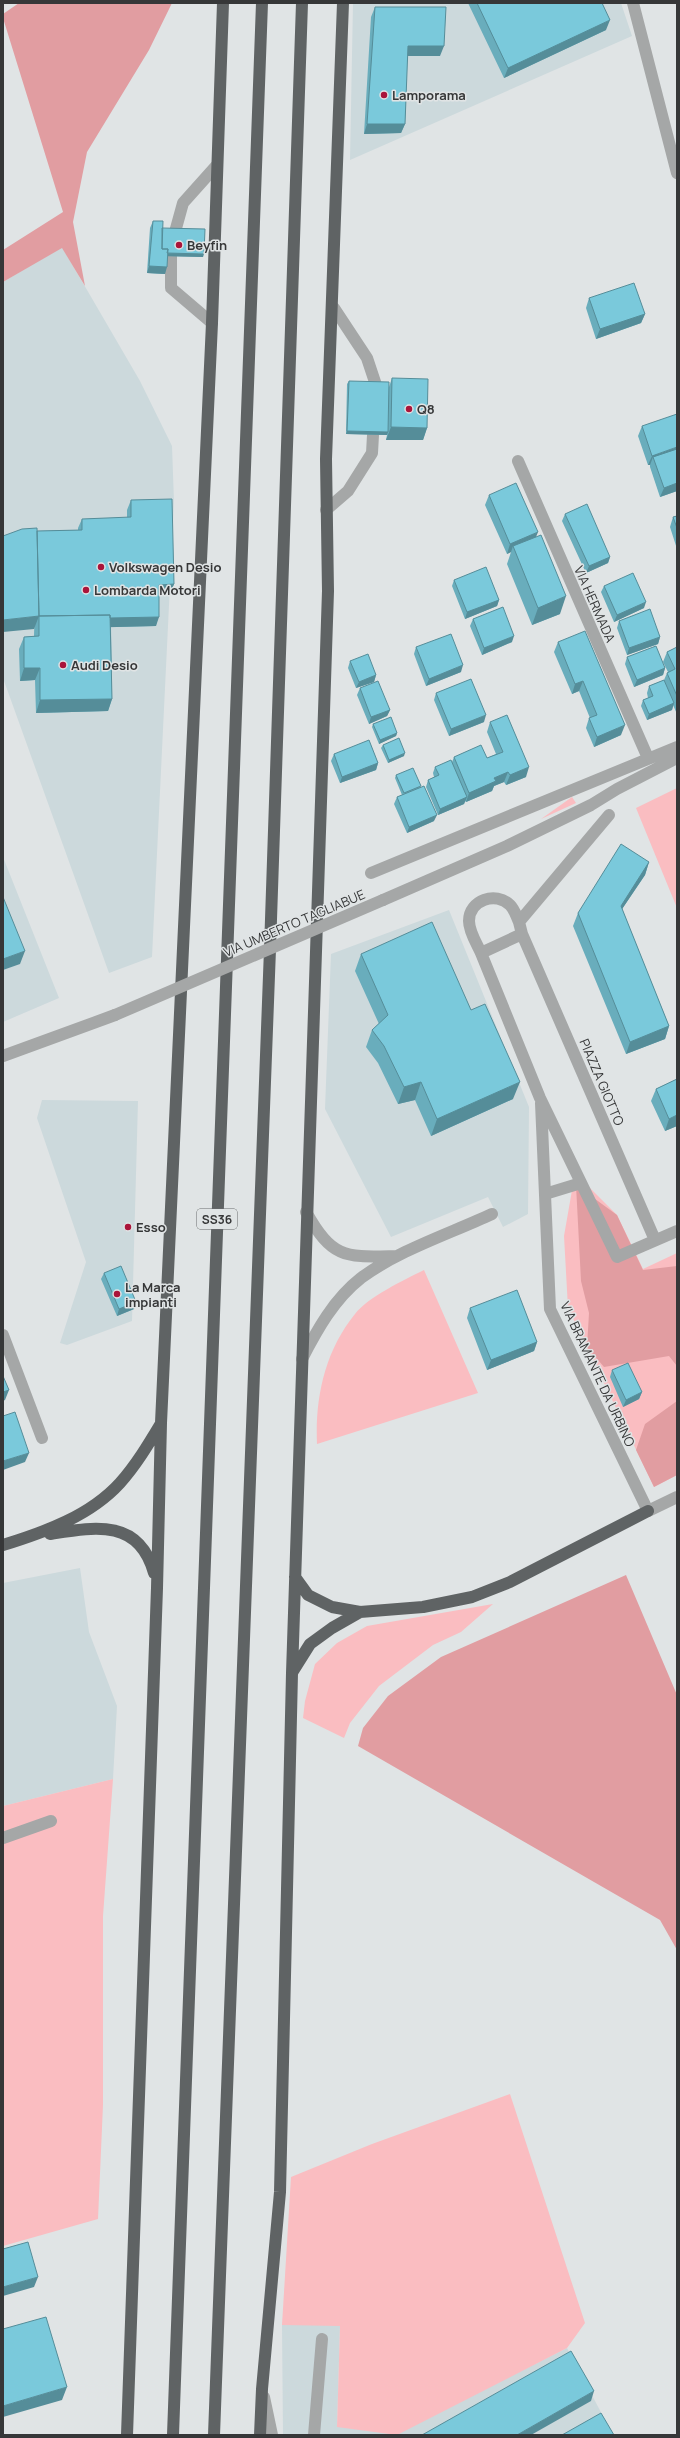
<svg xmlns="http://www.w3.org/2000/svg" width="680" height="2438" font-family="Manrope,sans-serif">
	<rect width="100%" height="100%" fill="#e0e4e5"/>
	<path fill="#ccd9dc" d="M353,3H621L632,36L350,160Z
		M62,247L140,381L172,446L174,502L152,957L109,973L3,678V282Z
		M3,857L59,998L3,1022Z
		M449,910L529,1107L528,1214L503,1227L488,1197L391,1237L325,1109L331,954Z
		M42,1100L138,1101L132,1321L67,1345L60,1343L86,1262L37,1118Z
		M80,1568L89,1632L117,1706L113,1779L3,1806V1583Z
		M282,2325H340L337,2427L483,2390L567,2348L613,2435H283Z"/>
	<path fill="#fabdc1" d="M677,788V908L636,808Z
		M572,797L576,803L541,819Z
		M575,1173L617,1215L643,1269L677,1253V1475L654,1487L568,1308L564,1236Z
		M424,1270L478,1393L317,1444C315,1397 325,1351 355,1314C368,1297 404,1280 424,1270Z
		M493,1604L461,1632L433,1645L379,1686L350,1723L344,1738L303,1718L305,1701L315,1664L337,1643L367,1626Z
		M113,1779L103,1916V2105L98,2219L3,2246V1806Z
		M510,2094L585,2323L567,2348L397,2435L337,2427L340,2326L282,2325L291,2177L372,2144Z"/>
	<path fill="#e19da1" d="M19,3H172L149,50L87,152L73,222L85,286L62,248L3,282V250L63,212L3,18V14Z
		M576,1185L617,1215L643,1270L677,1266V1366L669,1356L604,1367L587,1347L589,1313L581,1281Z
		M677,1401V1475L654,1487L636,1450L645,1424Z
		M626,1575L677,1695V1950L660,1920L358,1746L363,1728L388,1696L441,1657Z"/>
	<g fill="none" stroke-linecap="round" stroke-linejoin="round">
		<path stroke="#a5a7a7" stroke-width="12" d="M633,3L677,173
			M175,232L183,203L217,165
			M171,256V288L212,323
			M334,308L367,358L376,385
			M518,461L648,758
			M326,510L348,491L372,453L373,435
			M609,815L519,922L522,934L481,953L540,1098L617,1257L677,1231
			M371,873L677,747
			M383,900L507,846L591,805L617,789L677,758
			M522,934L655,1240
			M481,953C477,944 469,932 469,921C469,900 496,891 510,905C515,910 516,916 519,922
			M3,1056L115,1015
			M541,1103L550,1309L648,1511L677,1497
			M545,1194L581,1183
			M306,1212C333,1260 346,1257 397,1256
			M3,1335L42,1438
			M302,1359C317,1330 334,1299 361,1278C399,1250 449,1234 492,1214
			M3,1838L51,1821
			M264,2397L272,2435
			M314,2435L322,2339"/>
		<path stroke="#5f6364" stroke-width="12" d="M50,1534C94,1527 139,1518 154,1573
			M3,1545C45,1532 90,1516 120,1483C136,1465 148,1445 160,1425
			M295,1577L308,1595L332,1607L360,1612L423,1607L472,1597L510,1582L648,1511
			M293,1671L310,1644L332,1628L360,1612
			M127,2435L157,1588L161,1423L212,323L223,3
			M173,2435L262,3
			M214,2435L270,949L302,3
			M260,2435L262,2389L280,2192L292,1673L328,591L326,459L343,3"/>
		<path stroke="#a5a7a7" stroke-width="12" d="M115,1015L383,900"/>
	</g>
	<path fill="#69adbc" d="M468,3H602L606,30L504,78Z
		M375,7L440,56H407L405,124L401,133L364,134L371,17Z
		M153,221L162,228L203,257L167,256L165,274L147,273L150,228Z
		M589,298L645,314L641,323L596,339L586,308Z
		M392,378L427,428L423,440H386L387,435L346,434L347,384L349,381L389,387Z
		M642,426L677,491L660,497L650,467V465H648L638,436Z
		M489,495L536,537L560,614L532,625L507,564L511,552L507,554L485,505Z
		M131,500L174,584L170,594H159L156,626L111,627L112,699L108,711L36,713L35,680L20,681L19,649L24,637L34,636L37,531L78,530V528L82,519L127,518V510Z
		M565,514L610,557L608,563L586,573L562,521Z
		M677,516V549L670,527L673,517Z
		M454,580L499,600L497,606L465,619L452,586Z
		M604,586L644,608L614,622L601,592Z
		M473,619L512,642L482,655L470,626Z
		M619,621L660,637L658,644L627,655L617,628Z
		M558,642L621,735L594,747L586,728L589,718H590L579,691L572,694L554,652Z
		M416,647L461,672L426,686L414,654Z
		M677,647V714L673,705L672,710L647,720L641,706L643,700L648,698L647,693L649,686L664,680L667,673L668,672L663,662L667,652Z
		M627,657L665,668L663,675L634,687L625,664Z
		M350,661L376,675L374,682L356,688L348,668Z
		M360,688L390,710L387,716L369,724L357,695Z
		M436,693L484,722L449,736L434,700Z
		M490,722L526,777L506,785L504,782L494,786L492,791L466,802L465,801L464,804L438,815L426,787L428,780L434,777L433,773L435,767L452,762L454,757L487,758L496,754L487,732Z
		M373,724L397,733L396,736L379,744L372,727Z
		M383,745L404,756L388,763L381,748Z
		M334,754L378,763L376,770L340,783L331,761Z
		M396,775L420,787L434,821L407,833L394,804L397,797L402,795L395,778Z
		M649,862L645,875L622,909L669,1026L665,1039L626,1054L573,926L578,913Z
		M361,954L471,1010L513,1099L431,1136L415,1100L398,1104L378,1063L366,1047L372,1030L379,1024L355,971Z
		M677,1079V1126L665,1131L651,1101L656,1089Z
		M104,1273L134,1309L117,1316L101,1279Z
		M470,1308L537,1342L534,1351L487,1370L467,1318Z
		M612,1370L642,1392L639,1399L623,1407L610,1377Z"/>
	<path fill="#558d99" d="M610,20L606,30L504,78L508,68Z
		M408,46H444L440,56H404Z
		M367,124H405L401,133L364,134Z
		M161,252L204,254L203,257L159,256Z
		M149,266L167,267L165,274L147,273Z
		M645,314L641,323L596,339L600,329Z
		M391,427L427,428L423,440H386Z
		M347,431L388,432L387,435L346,434Z
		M677,447V455L653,457L650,465H648L652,456Z
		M677,483V491L660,497L664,488Z
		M538,532L534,542L513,546L511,552L507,554L510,544Z
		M610,557L608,563L586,573L589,566Z
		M174,584L170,594H155L159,585Z
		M566,596L560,614L532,625L538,608Z
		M499,600L497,606L465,619L467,612Z
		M646,602L644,608L614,622L617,615Z
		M39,616L34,629L3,632V620Z
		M159,617L156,626L39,629V619Z
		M514,636L512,642L482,655L484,648Z
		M660,637L658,644L627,655L629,648Z
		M463,665L461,672L426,686L429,679Z
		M24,668H40L35,680L20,681Z
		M665,668L663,675L634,687L637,680Z
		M376,675L374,682L356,688L359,682Z
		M583,681L579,691L572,694L575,684Z
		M112,699L108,711L36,713L40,700Z
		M674,703L672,710L647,720L649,714Z
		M390,710L387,716L369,724L371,717Z
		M486,715L484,722L449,736L451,729Z
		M625,725L621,735L594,747L597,737Z
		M397,733L396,736L379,744L380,740Z
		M405,753L404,756L388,763L389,760Z
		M378,763L376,770L340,783L342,777Z
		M529,767L526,777L506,785L510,775Z
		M508,772L504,782L494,786L492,791L466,802L469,793L494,778Z
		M467,797L464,804L438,815L440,809Z
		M437,815L434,821L407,833L409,827Z
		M649,862L645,875L616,918L621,906Z
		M25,951L20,964L3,970V959Z
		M669,1026L665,1039L626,1054L630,1042Z
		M421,1082L415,1100L398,1104L404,1087Z
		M520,1082L513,1099L431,1136L437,1119Z
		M677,1115V1126L665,1131L669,1119Z
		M136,1302L134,1309L117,1316L119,1309Z
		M537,1342L534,1351L487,1370L491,1360Z
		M9,1390L5,1400L3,1401V1392Z
		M642,1392L639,1399L623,1407L626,1400Z
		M29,1453L25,1462L3,1470V1461Z
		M38,2277L34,2287L3,2296V2287Z
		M67,2387L62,2400L3,2417V2406Z
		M594,2391L591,2401L531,2435H517Z"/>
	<path fill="#7ac9db" stroke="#558d99" d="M477,3H602L610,20L508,68Z
		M375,7H446L444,46H408L405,124H367Z
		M153,221H163L162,249H168L167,267L149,266Z
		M162,228L205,229L204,254L167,253L168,249H162Z
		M634,283L645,314L600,329L589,298Z
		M392,378L428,379L427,428L391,427Z
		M349,381L389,382L388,432L347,431Z
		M677,414V447L652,456L642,426Z
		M677,449V483L664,488L653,457Z
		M516,483L538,532L510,544L489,495Z
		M172,499L174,584L159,585V617L110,618V615L39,616L37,531L82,530V519L131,517V500Z
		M587,504L610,557L589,566L565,514Z
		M677,516V528L673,517Z
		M37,528L39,616L3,620V536L22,529Z
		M541,535L566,596L538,608L513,546Z
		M486,567L499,600L467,612L454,580Z
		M633,573L646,602L617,615L604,586Z
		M503,607L514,636L484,648L473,619Z
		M650,609L660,637L629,648L619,621Z
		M110,615L112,699L40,700V668H24V637L39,636V616Z
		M585,631L625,725L597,737L589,718L597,715L583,681L575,684L558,642Z
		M451,634L463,665L429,679L416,647Z
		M656,646L665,668L637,680L627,657Z
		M677,647V696L667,673L675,669L667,652Z
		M368,654L376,675L359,682L350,661Z
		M471,679L486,715L451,729L436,693Z
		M664,680L674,703L649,714L643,700L653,696L649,686Z
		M378,681L390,710L371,717L360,688Z
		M507,715L529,767L510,775L508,772L494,778L496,781L469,793L454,757L481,745L487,758L503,752L490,722Z
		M391,717L397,733L380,740L373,724Z
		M399,738L405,753L389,760L383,745Z
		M369,740L378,763L342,777L334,754Z
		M451,760L467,797L440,809L428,780L439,775L435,767Z
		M413,768L421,786L404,793L396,775Z
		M424,786L437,815L409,827L397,797Z
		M621,844L649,862L621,906L669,1026L630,1042L578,913Z
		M3,897L25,951L3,959Z
		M432,922L471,1010L485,1004L520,1082L437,1119L421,1082L404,1087L384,1046L372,1030L388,1015L361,954Z
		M677,1079V1115L669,1119L656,1089Z
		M121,1266L136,1302L119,1309L104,1273Z
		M517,1290L537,1342L491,1360L470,1308Z
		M628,1363L642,1392L626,1400L612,1370Z
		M3,1376L9,1390L3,1392Z
		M15,1412L29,1453L3,1461V1416Z
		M28,2242L38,2277L3,2287V2249Z
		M46,2317L67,2387L3,2406V2329Z
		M571,2351L594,2391L517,2435H422Z
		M601,2413L614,2435H562Z"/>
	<g fill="#aa143a" stroke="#e0e4e5" stroke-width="1.5">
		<circle cx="384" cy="95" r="4"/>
		<circle cx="179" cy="245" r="4"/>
		<circle cx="409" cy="409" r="4"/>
		<circle cx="101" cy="567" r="4"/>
		<circle cx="86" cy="590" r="4"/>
		<circle cx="63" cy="665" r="4"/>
		<circle cx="128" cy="1227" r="4"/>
		<circle cx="117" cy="1294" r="4"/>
	</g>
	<g text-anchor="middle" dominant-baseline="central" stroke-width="3" stroke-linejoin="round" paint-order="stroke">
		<rect fill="#e0e4e5" stroke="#696b6c" stroke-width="1" x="197" y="1209" width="40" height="20" rx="3"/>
		<g font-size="12" font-weight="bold" fill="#363738">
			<text x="217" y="1219">SS36</text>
		</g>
		<g font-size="13" font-weight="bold" fill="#363738" stroke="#e0e4e5" text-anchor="start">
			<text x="392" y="95">Lamporama</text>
			<text x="187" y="245">Beyfin</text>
			<text x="417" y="409">Q8</text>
			<text x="109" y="567">Volkswagen Desio</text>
			<text x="94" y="590">Lombarda Motori</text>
			<text x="71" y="665">Audi Desio</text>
			<text x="136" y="1227">Esso</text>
			<text x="125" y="1287">La Marca<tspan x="125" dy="15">impianti</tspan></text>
		</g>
		<g font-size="13" fill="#363738" stroke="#e0e4e5">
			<text transform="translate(595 604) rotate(66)">VIA HERMADA</text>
			<text transform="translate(294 923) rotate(-23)">VIA UMBERTO TAGLIABUE</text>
			<text transform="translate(602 1082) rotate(67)">PIAZZA GIOTTO</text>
			<text transform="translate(598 1374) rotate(65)">VIA BRAMANTE DA URBINO</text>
		</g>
	</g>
	<rect width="680" height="2438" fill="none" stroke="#363738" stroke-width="8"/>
</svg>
